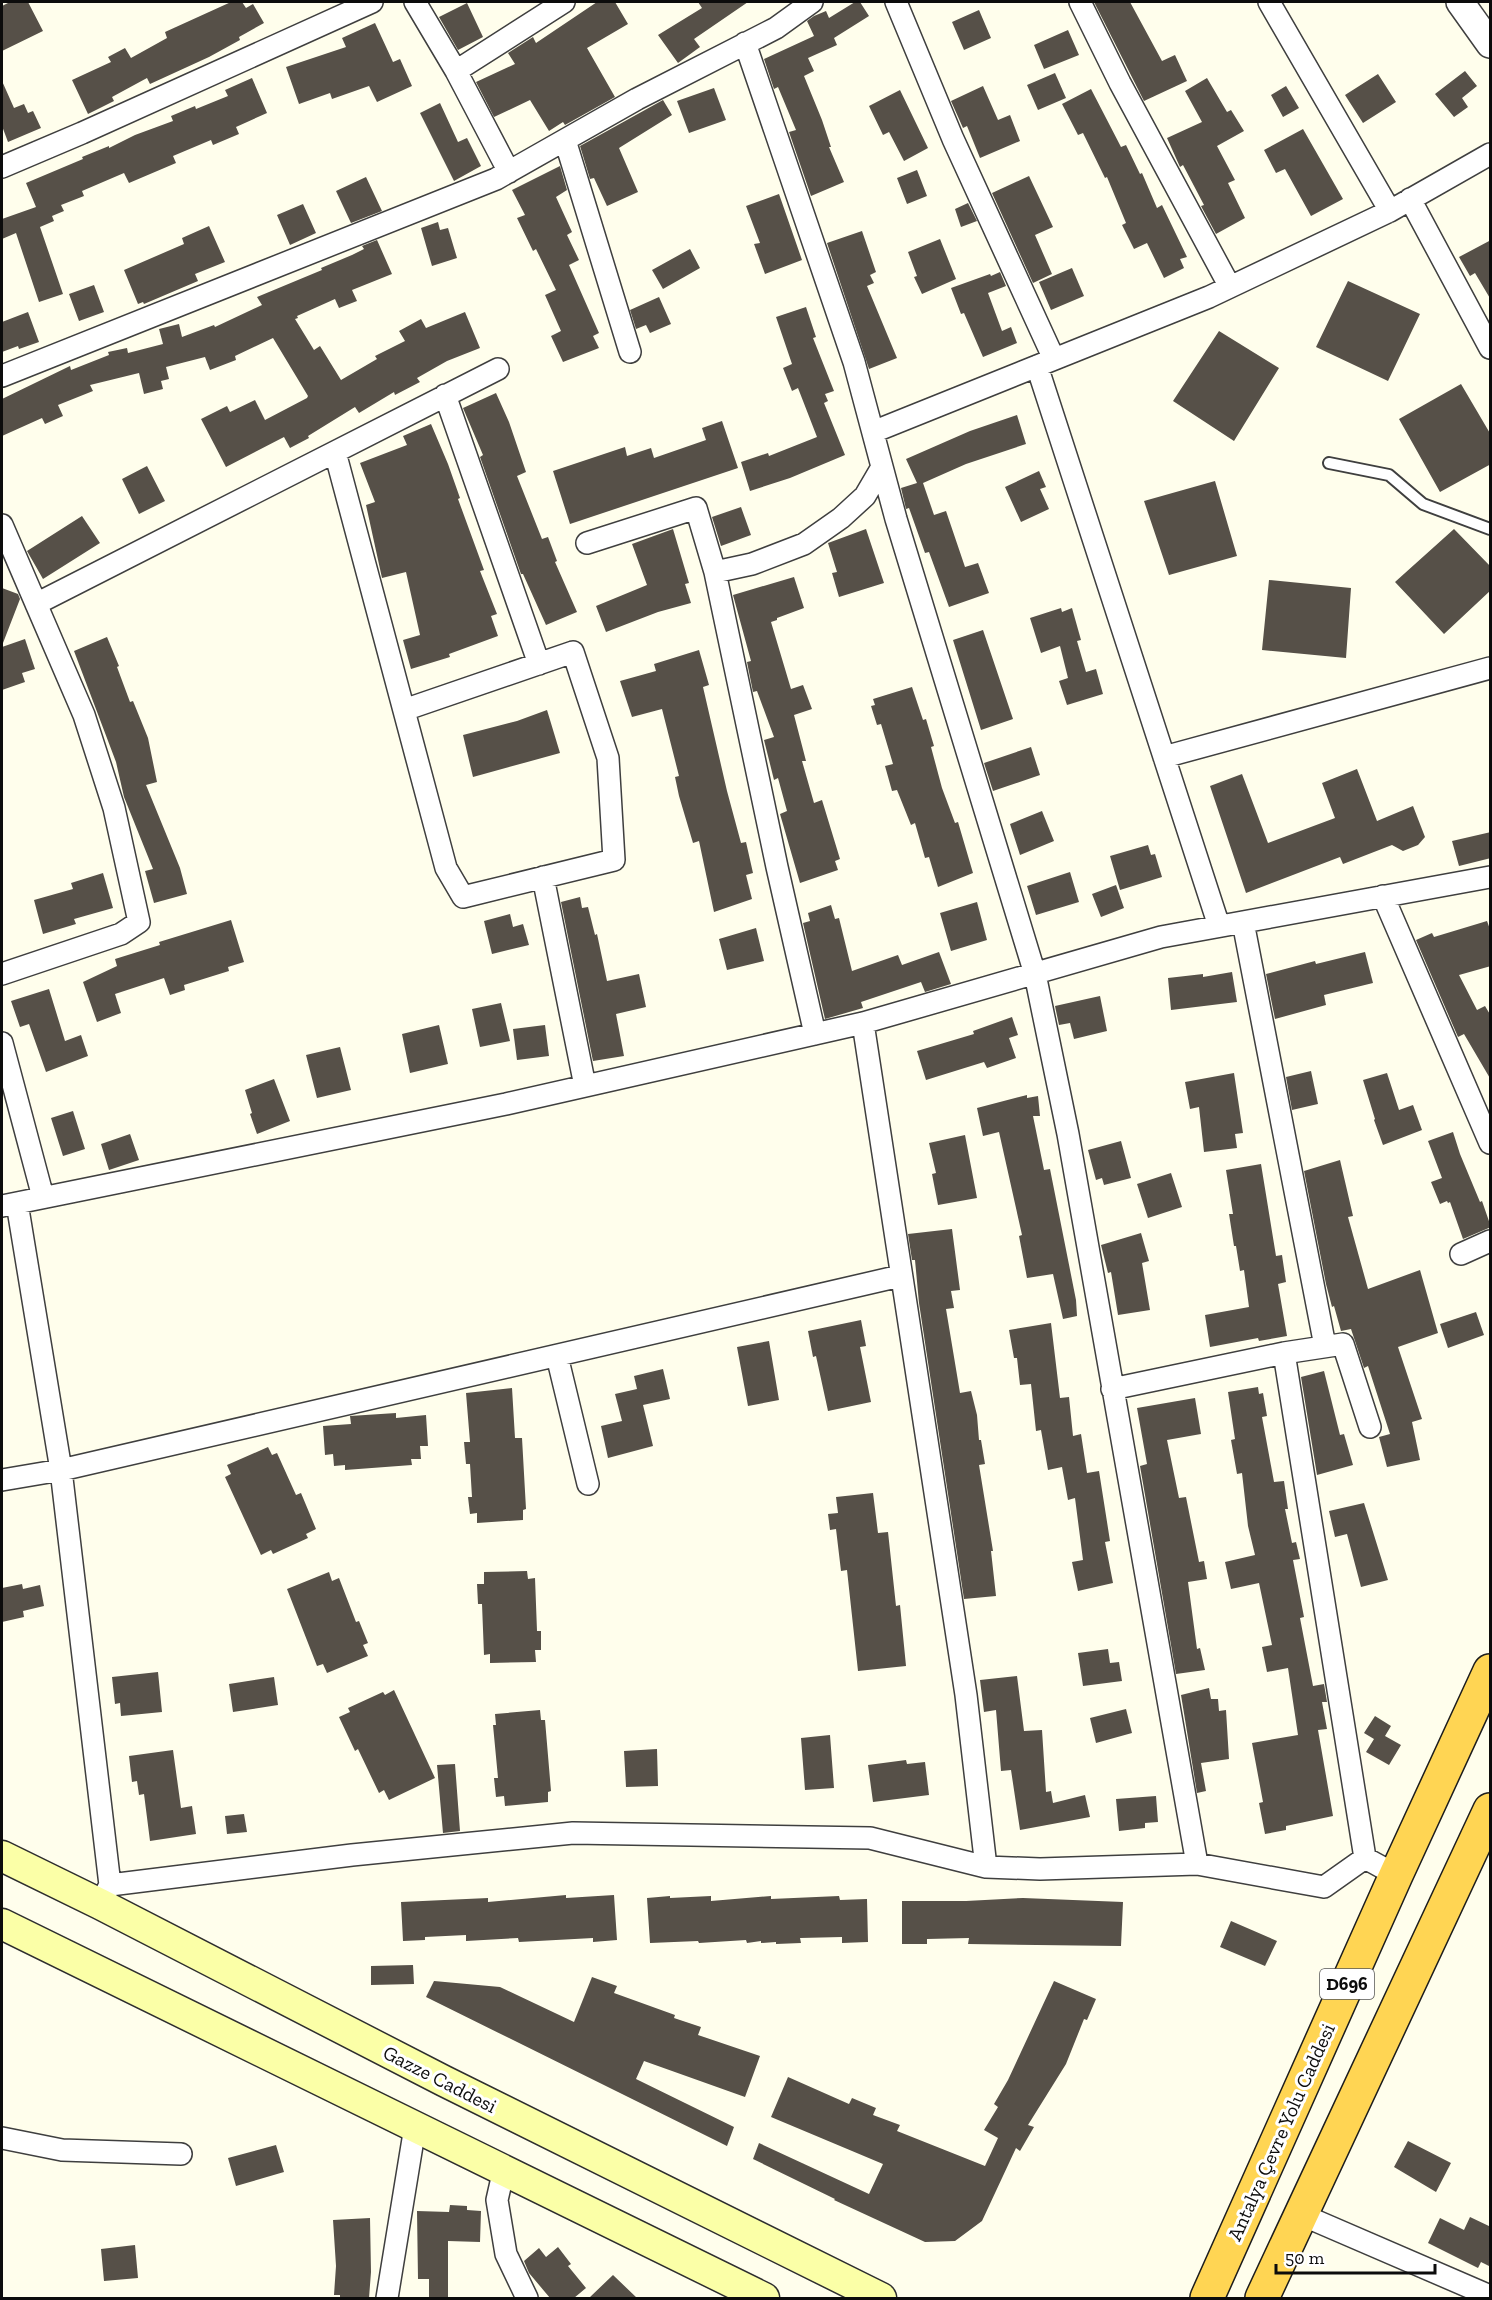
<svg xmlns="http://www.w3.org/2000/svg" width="1492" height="2300" font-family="'Zilla Slab',serif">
	<rect width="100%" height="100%" fill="#fffeec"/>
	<path fill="#565048" d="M10,2H28L43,31L2,51V6Z
		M231,2H242L246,8L253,4L264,23L239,37L240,40L209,57L150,84L147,78L112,97L114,101L88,114L72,80L111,62L108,57L125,48L131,58L167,38L165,32Z
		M597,2H615L628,24L587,48L615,97L565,125L563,122L549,131L530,100L494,117L476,82L515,64L508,53L533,37L536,43Z
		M698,2H748L694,39L700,47L678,63L658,35L702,8Z
		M855,2H860L869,16L834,38L837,45L808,58L814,71L804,76L822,120L831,147H829L844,182L811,196L789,132L796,130L778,87L774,89L764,59L814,36L807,21L814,16L826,11L829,18Z
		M1094,2H1130L1162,61L1175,55L1187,81L1144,101Z
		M467,3L483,37L458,50L439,17Z
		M979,10L991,38L964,50L952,22Z
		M375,23L393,62L400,59L412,86L377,102L369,86L332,99L330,93L299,104L286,67L346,47L342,38Z
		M1068,30L1079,55L1044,69L1034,45Z
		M1465,71L1477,86L1462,98L1468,107L1454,117L1435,94Z
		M1055,73L1066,98L1038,110L1027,85Z
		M1378,74L1396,102L1363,123L1345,95Z
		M252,78L267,113L236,127L239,134L213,145L211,140L173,156L176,163L129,183L124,173L82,191L84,196L61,205L64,211L52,216L54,221L40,227L63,294L39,302L16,233L2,239V219L36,207L26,183L83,159L82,157L109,146V148L135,135L173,121L171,116L195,106L196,109L228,96L225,90Z
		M1207,78L1227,112L1231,110L1244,131L1217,146L1235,180L1228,183L1245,218L1216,234L1201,206L1204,205L1183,165L1180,167L1167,138L1202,122L1185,91Z
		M2,81L14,108L24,104L28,113L33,111L41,128L8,142L2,126Z
		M983,86L998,120L1010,115L1020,141L980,158L967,126L963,128L951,101Z
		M1286,86L1299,108L1283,117L1271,95Z
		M714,88L726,120L689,133L677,101Z
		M1091,89L1121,147L1126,145L1140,174L1142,173L1157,208L1162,205L1187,257L1180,259L1184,268L1164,278L1147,243L1134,249L1122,225L1126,223L1107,177L1105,178L1083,133L1078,135L1062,104Z
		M900,90L928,148L904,161L889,132L883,135L869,106Z
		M663,100L672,115L619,148L638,192L607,206L594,178L590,179L580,146Z
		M440,103L458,142L467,138L481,166L454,181L420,113Z
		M1303,129L1343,199L1311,216L1285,169L1276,173L1264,150Z
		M560,166L567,190L556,197L572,232L567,235L579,260L569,265L599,333L593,336L599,348L563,362L551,336L561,331L545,295L556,290L536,249L533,251L517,218L525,215L512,190Z
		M917,170L927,196L907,204L897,178Z
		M1029,176L1053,227L1035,235L1052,274L1033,283L992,193Z
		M366,177L382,211L351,223L336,191Z
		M779,194L802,260L765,274L754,244L760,243L746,206Z
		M968,203L977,221L961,227L955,209Z
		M303,204L316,233L290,245L277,215Z
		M438,222L440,230L448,228L457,258L432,266L421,228Z
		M209,226L225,262L195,274L198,281L144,304L143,302L138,304L124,270L184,244L182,238Z
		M862,231L876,272L870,275L874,283L867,286L897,358L869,369L827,243Z
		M940,239L956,279L922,294L914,277L917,276L908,252Z
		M377,240L392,274L352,290L357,301L339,308L335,299L297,316L298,318L295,319L314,350L320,346L341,380L377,359L375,356L405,341L399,331L421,319L426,328L465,312L480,348L447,361L417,378L420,382L395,395L394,392L359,413L355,407L308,436L309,438L290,448L284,437L226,467L201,419L227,406L230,412L255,400L265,420L307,398L308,396L273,338L235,356L236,360L210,370L205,357L166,367L169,379L161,381L163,389L144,394L139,373L90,385L93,391L58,405L63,416L45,424L42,418L2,436V399L70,366L71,370L109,355L108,352L127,348L128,353L163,344L159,329L179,324L182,337L214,325L215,327L262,305L257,297L322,270L321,268L352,255L364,249L362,246Z
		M1491,240V300L1475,273L1470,276L1459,257Z
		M690,249L700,268L663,289L652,270Z
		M1072,268L1084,296L1051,310L1039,282Z
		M1000,272L1006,286L988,293L1002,331L1011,327L1017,343L983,357L964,313L961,314L951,288L990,274L991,276Z
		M1348,281L1420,314L1388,381L1316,347Z
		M94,285L104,312L79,321L69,294Z
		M659,297L671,324L650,333L646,325L636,329L630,310Z
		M806,307L816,337L813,338L834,391L825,394L828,401L824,403L845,455L790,478L750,491L741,462L768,453L769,456L817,437L798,388L792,391L783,368L792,364L776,317Z
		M28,312L39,342L19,349L18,346L2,352V322Z
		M1219,331L1279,368L1234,441L1173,401Z
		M1461,384L1491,435V464L1440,492L1399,419Z
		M496,393L509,422L526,472L517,476L542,539L548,537L557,561L555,562L577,612L546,625L523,574H521L480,457L483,455L463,408Z
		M1017,415L1026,444L966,464L923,483L934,515L946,511L965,567L978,563L989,593L949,607L929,552L925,553L909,508L906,509L901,488L917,483L906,459L970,431Z
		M722,421L738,468L570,524L553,471L625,447L627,456L651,448L654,458L706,440L702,428Z
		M431,424L448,464L460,498L458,499L484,570L480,571L497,614L491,616L498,636L449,654L450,657L411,669L403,640L420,635L406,572L382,578L366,505L375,502L360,463L407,445L403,436Z
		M147,466L165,501L139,514L122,479Z
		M1039,471L1046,487L1040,489L1049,509L1021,522L1005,487Z
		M1215,481L1237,556L1169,575L1144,501Z
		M741,507L751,535L721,546L712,517Z
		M82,516L100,543L43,579L27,551Z
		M673,529L689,583L685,584L691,603L658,612L606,632L596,606L647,585L632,544Z
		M866,529L884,583L839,597L832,573L837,572L828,543Z
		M1454,529L1491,567V590L1444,634L1395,582Z
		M794,577L804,608L777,618V620L771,622L791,689L803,685L812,709L794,715L806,761H802L814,803L822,800L840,859L835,861L838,870L800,883L780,814L787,811L778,778L774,780L764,740L774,737L757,691L753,692L747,662L751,661L733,595Z
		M1269,580L1351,588L1346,658L1262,650Z
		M2,588L18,594L20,599L3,643H2Z
		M1061,608L1062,612L1072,608L1081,640L1077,641L1086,672L1096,669L1103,694L1067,705L1059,681L1068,678L1060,646L1041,653L1030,618Z
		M983,630L1013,719L981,730L953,640Z
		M107,637L119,666L117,667L130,702L133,701L148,738L157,782L146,785L180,868L187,894L154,903L145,871L153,869L124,797L116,762L74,651Z
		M25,639L35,669L22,673L25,682L2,690V647Z
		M699,650L709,685L703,687L727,791L741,843L746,842L753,873L746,875L752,899L714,912L699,841L693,843L679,796L675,777L679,776L662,709L632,717L620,681L656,671L654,664Z
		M912,687L923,720L926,719L934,746L931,747L942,788L955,823L958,822L973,873L938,887L929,857L925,858L915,823L911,825L897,790L892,791L885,766L893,764L881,724L877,725L871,706L875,705L873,699Z
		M547,710L560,753L473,777L463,735L517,721Z
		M1031,747L1040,775L993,791L984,763Z
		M1357,769L1377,821L1413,806L1425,837L1418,845L1403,851L1392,845L1343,864L1340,857L1246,893L1210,786L1242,774L1268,843L1335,818L1322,783Z
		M1042,811L1054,841L1020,855L1010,824Z
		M1491,832V858L1459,866L1452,841Z
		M1148,845L1151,855L1155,854L1162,877L1120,890L1110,856Z
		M1070,872L1079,902L1036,915L1027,886Z
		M103,873L113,908L74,919L76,924L43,934L34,900L73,889L71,883Z
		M1116,885L1124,908L1101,917L1092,894Z
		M580,897L582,908L588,907L595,935L597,934L607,981L639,974L646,1007L616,1014L624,1056L593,1061L561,902Z
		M977,902L987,940L951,951L940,913Z
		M831,905L835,919L839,918L852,971L898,955L902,965L939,952L951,984L925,992L921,982L861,1002L863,1008L825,1019L803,923L810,921L808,913Z
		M510,914L513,927L523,924L529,945L492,954L484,921Z
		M231,920L244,962L228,967L229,971L184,985L185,990L170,995L164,978L115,994L121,1013L97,1022L83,982L117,966L115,959L160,945L159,942Z
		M1487,921L1491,932V966L1459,975L1477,1010L1485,1006L1491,1016V1080L1464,1034L1458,1037L1416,940L1432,933L1434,937Z
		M756,928L764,961L727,970L719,939Z
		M1365,952L1373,983L1324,995L1326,1005L1275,1019L1266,974L1315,961L1316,964Z
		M1232,972L1237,1002L1171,1010L1168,978L1203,974V977Z
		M49,989L65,1041L81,1035L88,1056L46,1072L29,1024L20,1027L11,1001Z
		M1100,996L1107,1031L1074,1039L1070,1023L1059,1025L1055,1006Z
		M501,1003L510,1041L480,1047L472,1009Z
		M1012,1017L1018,1035L1009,1038L1016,1058L987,1068L984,1062L926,1080L917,1051L974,1034L973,1031Z
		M439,1025L448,1064L410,1073L402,1034Z
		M545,1025L549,1056L517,1060L513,1029Z
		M340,1047L351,1090L317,1098L306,1055Z
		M1311,1071L1318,1104L1292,1110L1286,1077Z
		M1234,1073L1243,1133L1235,1134L1237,1148L1204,1152L1199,1107L1190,1109L1185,1082Z
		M1387,1073L1399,1110L1413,1105L1422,1130L1383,1145L1374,1120L1375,1119L1363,1080Z
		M274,1079L290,1121L257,1134L250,1114L252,1113L245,1090Z
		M1027,1095V1098L1038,1096L1040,1116H1033L1044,1170L1050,1169L1076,1300L1077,1316L1063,1319L1053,1274L1027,1278L1019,1236L1022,1235L999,1132L983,1136L977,1108Z
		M73,1111L85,1149L63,1156L51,1118Z
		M1453,1132L1460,1154L1480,1202L1482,1201L1491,1227L1463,1239L1450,1202L1448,1203L1447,1201L1440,1204L1431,1182L1442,1178L1428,1141Z
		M130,1134L139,1160L109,1170L101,1144Z
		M965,1135L977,1198L938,1205L932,1174L936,1173L929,1143Z
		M1121,1141L1131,1178L1104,1185L1102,1178L1096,1180L1088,1150Z
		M1340,1160L1353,1216L1348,1217L1368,1289L1420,1270L1438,1333L1398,1347L1422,1419L1412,1422L1420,1460L1387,1467L1379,1437L1390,1434L1368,1366L1364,1368L1351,1329L1341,1331L1334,1306L1332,1307L1326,1284L1304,1171Z
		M1261,1164L1276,1256L1282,1255L1286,1282L1278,1284L1287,1336L1259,1341L1258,1338L1210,1347L1205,1315L1249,1307L1244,1270L1240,1271L1236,1246H1234L1229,1214H1233L1226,1170Z
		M1171,1173L1182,1207L1148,1218L1137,1184Z
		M952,1229L960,1290L951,1291L954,1308L946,1309L960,1393L971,1391L977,1415L979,1440H981L985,1464L979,1465L993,1551H991L996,1596L964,1599L919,1303L915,1260H912L908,1234Z
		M1141,1233L1149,1261L1142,1263L1150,1310L1118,1315L1111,1272L1108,1273L1101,1245Z
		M1476,1312L1484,1335L1448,1348L1440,1324Z
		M861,1320L866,1346L860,1347L871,1402L828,1411L816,1356L813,1357L808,1331Z
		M1051,1323L1060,1398L1069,1397L1073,1436L1081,1434L1087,1473L1099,1471L1110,1541L1105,1542L1113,1583L1078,1591L1072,1562L1083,1560L1075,1498L1068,1500L1062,1467L1048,1470L1041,1430L1036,1431L1031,1384L1020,1385L1017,1358H1014L1009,1330Z
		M769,1341L779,1400L748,1406L737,1347Z
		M663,1369L670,1399L643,1405L653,1446L608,1458L601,1426L622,1421L615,1394L637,1389L634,1376Z
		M1324,1371L1340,1435L1344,1434L1353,1465L1317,1475L1301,1377Z
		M1258,1387L1259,1394L1263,1393L1267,1416L1262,1417L1274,1482L1284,1481L1288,1509H1285L1292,1543L1296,1542L1300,1559L1293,1560L1304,1617L1300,1618L1313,1686L1324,1684L1327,1702H1322L1327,1729L1318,1730L1333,1816L1286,1826V1830L1265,1834L1259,1803L1263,1802L1252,1743L1298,1735L1288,1668L1267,1672L1262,1647L1272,1645L1259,1583L1231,1589L1225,1562L1255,1555L1248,1526L1242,1473L1237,1474L1231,1440L1235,1439L1228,1392Z
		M512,1388L515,1438H522L526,1509L523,1510V1520L477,1523V1513L470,1514L468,1497H472L470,1464H466L464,1442H470L466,1393Z
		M1195,1398L1201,1434L1167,1440L1179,1498L1186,1497L1199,1562L1204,1561L1207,1579L1188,1582L1197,1649L1200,1648L1205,1670L1176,1674L1140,1466L1147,1464L1137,1408Z
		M396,1413V1418L426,1415L428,1446H420L421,1459H411L412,1465L345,1470V1465L334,1466L333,1454L325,1455L323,1426L351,1424L350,1416Z
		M268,1447L272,1455L277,1453L296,1495L301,1493L316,1529L306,1534L308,1538L273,1554L271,1550L261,1555L225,1477L231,1474L227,1465Z
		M873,1493L878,1533L888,1532L896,1606L900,1605L906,1666L858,1671L847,1570L841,1571L836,1529L830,1530L828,1514L838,1513L836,1497Z
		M1364,1503L1388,1580L1361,1587L1347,1534L1335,1537L1329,1511Z
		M527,1571L528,1579L535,1578L537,1631H541V1650H535L536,1662L490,1663V1654L484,1655L482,1604H478L477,1584H484V1572Z
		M329,1572L332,1581L339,1578L356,1622L359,1621L368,1643L363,1645L368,1656L327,1673L323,1664L317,1666L287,1589Z
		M22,1584L23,1589L40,1585L44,1606L23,1611L24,1617L2,1622V1588Z
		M1108,1649L1110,1663L1119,1662L1122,1681L1083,1686L1078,1653Z
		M158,1672L162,1712L121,1716L120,1703L115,1704L112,1677Z
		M1017,1676L1024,1731L1042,1730L1046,1792L1051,1791L1053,1803L1085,1795L1090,1817L1020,1830L1011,1770L1001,1771L996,1710L984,1712L980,1680Z
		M274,1677L278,1705L233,1712L229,1684Z
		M1209,1688L1211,1699H1218L1219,1711L1226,1710L1229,1759L1201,1763L1206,1791L1197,1793L1181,1695Z
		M394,1690L435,1778L389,1800L384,1790L379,1793L358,1749L355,1751L339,1717L350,1712L348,1708L383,1692L385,1695Z
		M1126,1709L1132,1733L1096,1743L1090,1718Z
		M540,1710L541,1720H545L551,1791L548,1792V1802L505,1806L504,1796L496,1797L494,1778H498L493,1725H496L495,1714Z
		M1375,1716L1391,1726L1385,1736L1401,1745L1389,1765L1366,1752L1374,1739L1364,1733Z
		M830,1735L834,1788L805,1790L801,1738Z
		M657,1749L658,1786L626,1787L624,1751Z
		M173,1750L181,1808L192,1806L196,1834L150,1841L144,1794L139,1795L137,1781L132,1782L129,1756Z
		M906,1760L907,1764L925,1762L929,1795L873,1802L868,1765Z
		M455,1764L460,1831L443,1833L437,1765Z
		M1156,1796L1158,1822L1145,1823V1828L1119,1831L1116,1799Z
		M244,1814L247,1832L227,1834L225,1816Z
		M566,1895V1898L614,1895L617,1940L593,1942V1938L519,1942L518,1938L466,1941V1935L425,1937V1940L403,1941L401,1902L488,1898V1902Z
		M670,1896V1898L711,1896V1901L771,1896V1899L839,1896L840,1900L867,1899L868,1942L842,1943V1937L800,1938L801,1943L776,1944V1942L761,1943V1941L747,1943L746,1940L699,1943L698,1941L650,1943L647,1898Z
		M1023,1898L1123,1902L1121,1946L968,1944L969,1938L927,1939V1944H902V1901H966Z
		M1231,1921L1277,1941L1265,1966L1220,1947Z
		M413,1965L414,1984L371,1985V1966Z
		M592,1977L617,1986L614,1993L675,2015L674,2018L701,2027L698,2035L760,2056L745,2097L644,2061L636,2079L734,2127L727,2146L426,1997L434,1981L500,1987L574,2022Z
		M1054,1981L1096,1999L1087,2020L1084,2019L1066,2064L1028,2125L1034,2127L1020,2151L1016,2148L982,2221L955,2241L925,2242L834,2200L835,2199L753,2159L759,2143L869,2194L883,2164L771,2117L788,2077L849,2104L852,2098L876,2108L873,2115L900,2125L897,2131L985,2166L998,2138L984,2130L998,2107L994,2104L1008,2080Z
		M1408,2141L1451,2163L1436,2192L1394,2167Z
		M276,2145L284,2172L236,2186L228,2158Z
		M450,2205L467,2206V2210L481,2211L480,2242L448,2241V2298H429V2279H418L417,2211L449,2212Z
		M1470,2217L1491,2227V2267L1481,2262L1478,2268L1428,2243L1440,2218L1464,2230Z
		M370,2218L371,2272L369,2298H340V2295H334L336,2266L333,2220Z
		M135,2245L138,2278L104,2281L101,2249Z
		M558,2247L571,2264L568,2266L586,2288L574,2298H550L529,2273L524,2261L539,2248L546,2257Z
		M613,2275L637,2298H589Z"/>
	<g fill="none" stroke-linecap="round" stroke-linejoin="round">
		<defs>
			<path id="service" d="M1329,463L1389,475L1423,504L1490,529"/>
			<path id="minor" d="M415,2L456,71L509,172
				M896,2L953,139L1054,359
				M1080,2L1120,83L1230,287
				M1269,2L1390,211
				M745,43L854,362L896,519L1035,974L1068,1134L1197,1864
				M456,71L564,2
				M565,140L630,352
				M2,167L82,133L372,2
				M1410,199L1490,348
				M1037,366L1219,926
				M2,376L496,179L637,99L776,28L812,2
				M445,395L539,664
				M873,432L1209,297L1390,211L1490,154
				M335,452L446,868L463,897L614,860L608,758L573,652L404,710
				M2,525L84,715L114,808L139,922L121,934L2,974
				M587,543L696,508L715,572
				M36,604L498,369
				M1164,757L1490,668
				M543,877L585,1086
				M1383,896L1490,1143
				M1243,922L1325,1346
				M863,1023L966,1695L986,1867
				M815,1034L777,867L715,572L752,564L804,544L841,518L865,496L882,467
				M2,1043L43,1197
				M17,1203L61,1470L110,1885L103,1898
				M2,1206L506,1104L863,1023L1161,937L1490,877
				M1461,1254L1490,1241
				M1284,1353L1365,1858L1396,1875
				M557,1356L588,1484
				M1112,1389L1284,1353L1343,1344L1370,1427
				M2,1480L61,1470L900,1276
				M110,1885L352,1855L573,1833L870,1838L986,1867L1040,1869L1197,1864L1324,1887L1365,1858
				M2,2138L62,2150L181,2154
				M504,2169L497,2200L506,2254L527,2298
				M1300,2214L1490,2296
				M387,2298L415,2127"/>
			<path id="tertiary" d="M1460,2L1490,44"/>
			<path id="secondary" d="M2,1856L100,1904L444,2081L881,2298
				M2,1924L764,2298"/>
			<path id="trunk" d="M1207,2298L1396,1875L1490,1671
				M1262,2298L1490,1810"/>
		</defs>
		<use href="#service" stroke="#3f3f3f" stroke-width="14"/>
		<use href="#minor" stroke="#3f3f3f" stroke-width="24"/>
		<use href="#tertiary" stroke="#3f3f3f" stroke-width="30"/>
		<use href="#secondary" stroke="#2e2e2e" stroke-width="33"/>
		<use href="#trunk" stroke="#1d1d1d" stroke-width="36"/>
		<use href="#service" stroke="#fff" stroke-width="10"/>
		<use href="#minor" stroke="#fff" stroke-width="21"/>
		<use href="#tertiary" stroke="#fff" stroke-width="27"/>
		<use href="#secondary" stroke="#fbffa7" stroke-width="30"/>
		<use href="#trunk" stroke="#ffd553" stroke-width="33"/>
	</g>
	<g text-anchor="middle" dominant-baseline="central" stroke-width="6" stroke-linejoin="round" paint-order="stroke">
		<rect fill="#fff" stroke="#555" stroke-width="1.5" x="1320" y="1969" width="54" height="30" rx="4.5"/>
		<g font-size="18" font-weight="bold" fill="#0c0c0c">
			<text x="1347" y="1984">D696</text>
		</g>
		<g font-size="20" fill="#0c0c0c" stroke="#fff">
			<text transform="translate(440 2079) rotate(27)">Gazze Caddesi</text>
			<text transform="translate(1281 2132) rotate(-66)">Antalya Çevre Yolu Caddesi</text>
		</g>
	</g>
	<rect width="1492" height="2300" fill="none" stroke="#0c0c0c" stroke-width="6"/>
	<path d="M1276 2264v9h159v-9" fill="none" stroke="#0c0c0c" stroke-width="3"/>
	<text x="1285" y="2264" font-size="18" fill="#0c0c0c" stroke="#ffffff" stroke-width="4.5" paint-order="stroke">50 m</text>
</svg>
